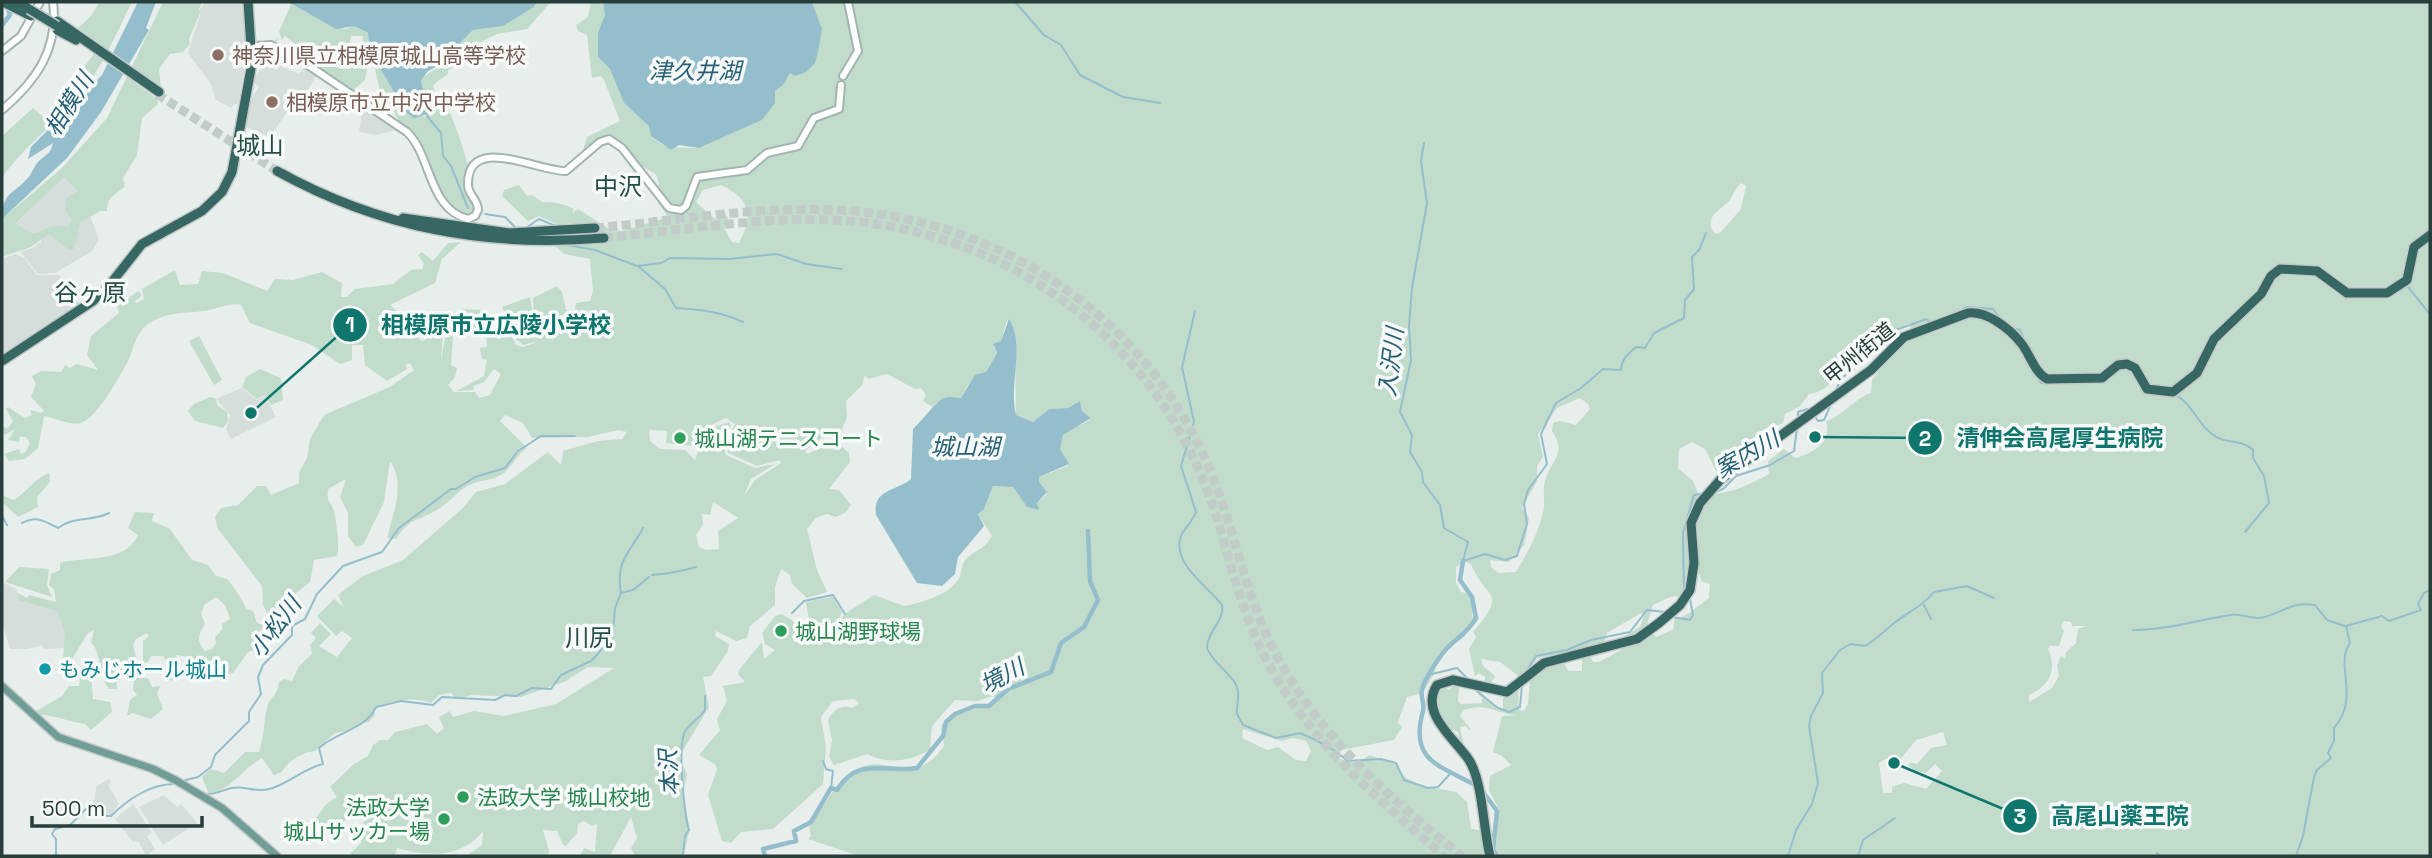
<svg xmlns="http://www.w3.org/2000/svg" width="2432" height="858" font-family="'Space Grotesk','Noto Sans JP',sans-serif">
	<rect width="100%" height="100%" fill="#e7eeeb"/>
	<path fill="#d5deda" d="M204,2H242L247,41L243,48L247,54L238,104H234L231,108L216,100L211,84L188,53Z
		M267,60L299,74L305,66L316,76L307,91L297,97L270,137L243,126L247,107L259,86L252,82Z
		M363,106L395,126L396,130L377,135L359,132Z
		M64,175L81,192L99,240L92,251L55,273L38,274L20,252L32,248L41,242V237L28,235L16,224Z
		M16,254L24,258L37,275H59L80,305L2,356V259Z
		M242,388L257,400L265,396L276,417L231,439L226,429L230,415L216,399Z
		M2,582L16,589L19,598L58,608L68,632L64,648L44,649L42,645L28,649H10L2,621Z
		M110,778L111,783L108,785L119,804L111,815L94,813L89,808L95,799L96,787Z
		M164,795L177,807L181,804L197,823L163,845L139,807Z
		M133,804L152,833L147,836L155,850L146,855L138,841L133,842L115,819Z"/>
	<path fill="#c2dccc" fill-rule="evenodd" d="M99,2H132C116,33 102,69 79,96C54,125 23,147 2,178V136L33,108L43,117L62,98L101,44L78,28L92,15Z
		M163,2H202L198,12L203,6L189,39L190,44L183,52L170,54L159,69L161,88L137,71L131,80L158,100V104L142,118L137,155L123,178L125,186C116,195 107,196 107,211H101L80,222L74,249L69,250L49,234L31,247L2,257V219L62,168L107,118ZM64,177L78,191L66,198L65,211L72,219L69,226C65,227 62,226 58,226C38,226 40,244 16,223Z
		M537,2H551L527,29L497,34L473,46L465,61L448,70V74L433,85L438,103L451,115L459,136L468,165L465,189L475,207L470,215C438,213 431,163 419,140C414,132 404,129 399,121C394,112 392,104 382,100L374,65L361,50L363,36H351L348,52L336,51L334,56L345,59V65L367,68L365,80L351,92L274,43L278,36L276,44L292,53L294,50L292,48L295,44L285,36L282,40L279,32L291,4L329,25L346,29L353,25L369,34C369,45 369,55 380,61L405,112L426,117L421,78L459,55L461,42L473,30L502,26L534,7Z
		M591,2H603L605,15L598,57L610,69L624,103L650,126L654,139L666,147L699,148L762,120L775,91L790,73L806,72C825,42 823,36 812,2H2430V856H1497L1491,838L1499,810L1489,790L1490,776L1511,765L1502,756L1493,752L1502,716L1517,715C1498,714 1484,702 1464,710L1460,716L1470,728V731L1466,726L1460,727L1465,751L1460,745L1458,732L1448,728L1434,705L1439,702L1437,694L1443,688L1450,690L1454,683L1459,686L1458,701L1461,704L1482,703V697L1478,695L1481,693L1499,710L1503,709V696L1518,690L1519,710L1524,711L1528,704L1530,678L1539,670L1563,660L1568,671H1582V658L1591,657L1593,662H1599L1623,649L1625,636L1640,627L1644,615L1641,613L1607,633L1604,644L1538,658L1521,678L1500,662L1481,659L1483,666L1495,676L1491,683L1485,684V677L1479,673L1475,676L1469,649L1476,637L1473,632C1509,590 1486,601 1471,564L1465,562L1456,567V583L1461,592L1474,595L1472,616L1479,619L1464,637L1438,656L1435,672L1423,693L1407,697L1398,722L1402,727L1394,740L1341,750L1339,758C1350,764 1361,764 1369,755L1395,764L1404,777L1420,785L1456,792L1467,802L1471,829L1479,830L1487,856H859L808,839L811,836L809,825C826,808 832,783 855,770C890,750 910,793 944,746L941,726L948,718L995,702L996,698L993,696L977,701L955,700L932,726L930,750C909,761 889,765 867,754L834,765L829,757L832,740L828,720C834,709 840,704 853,708L859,703L854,699L833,701L821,717L826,747L823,784L773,829L741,832L731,843L722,841L708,795L717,769L715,764L699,755L720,730L717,719L727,701L723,686L745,682L738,674L739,670L762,642L764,659L775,650L765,644L762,633L775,616L781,614C790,619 798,622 800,632L805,628L824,629L834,625L810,627L806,602L833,597L842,612L837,624L846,613L874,595L904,606C921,603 950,595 959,578C962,573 961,567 964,562C972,550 982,553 992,536L978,514L985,507L993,486L1013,487L1027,507L1038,510L1037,503L1047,494L1038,482L1039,477L1068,466L1060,449L1061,437C1069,426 1085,426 1091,418L1082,411L1079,401L1068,408L1049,409L1033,422L1016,415L1015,334L1007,320L1001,341L993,346L997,353L986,372L968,385L961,398L941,399L933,407L923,401L926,395L921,388L915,389L887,374L868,379L865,375L862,385L846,401L847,417L841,432L828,433L805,451L807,454L835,441L849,453L850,462L829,489L839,490L851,505L846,512L836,517L827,514L816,518L807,529L817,570L827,592L807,598L792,584L790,575L781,569L775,587V605L750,626L747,638L736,641L716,631L715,636L729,644L728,651L711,676L703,677L709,707L679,757L687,774L683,794L689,833L683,856H635L631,848L637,838L631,817L610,856H580L584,848L595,852L597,824L592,826L584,821L578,824L577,833L566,846L563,845L557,831L543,830L549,851L548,856H466L482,845L483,831C462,858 429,857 397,848L395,856H356L350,854L361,843L360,830L370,809L358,805L335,832L331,824L323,828L314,821L326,804L337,797L330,787L354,764L368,756L373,745L381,740H388L395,732L427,724L437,734L444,728L439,717L450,711L453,717L474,711L504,716L556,704L614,668L588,667L566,681L521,697L472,695L456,699L451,693L439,695L431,703C413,696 393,701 374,707L375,715L369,722L361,723L351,730L335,733L315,751C304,752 287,761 282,772L274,775L262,758C243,768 229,792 209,794L202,777L211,769L224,773L245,752H259C264,737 264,721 267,707C270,697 278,695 279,682L284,679L292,681L299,666L312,654L310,645L316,638L311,633L320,623L331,634L319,646L337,657L352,638L342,631L336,636L317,616L334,599L344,607L338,595L363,576L403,560L463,508L476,492L505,484L548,452L561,465L563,451L598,441L622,439L627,432L618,430L588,437L532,438L523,423L505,415L500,421L527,448C516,455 512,468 501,475C491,481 479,480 469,485C457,491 451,501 440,508C419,522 412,515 396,539L387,538C393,513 406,484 390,461L384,502L363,545L356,547L348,536V513L340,497L346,479L328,489C326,500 331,502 334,511C336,519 340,549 337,556L314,560L310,582L291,597L276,619L272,635L258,643L255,650L248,652L233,673L211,678L197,668L194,670L197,676L194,678L188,666L191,657L176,655L182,675L171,681L166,676L172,669L163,656H151L148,662L143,663V641L149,636L147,633L136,639L133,646L142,678H148L152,687L160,686L157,694L163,709L151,719L132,713L127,716L130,700L137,695L133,690L134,676L120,670L115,673L117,689H109C98,674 103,655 91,642L94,630L88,633L70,662L63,658L65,632L57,611L19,600L16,592L27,598L29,595L56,602L54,589L49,585L51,574L60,570V563C83,556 125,564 138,535L128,528L135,512L154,513L152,521L170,529L192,560L208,565L216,576L227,579C232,584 245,603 246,609L253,611L257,623L263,625L270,619L263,605L262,586L218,529L215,517L221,508L238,505L257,486H266L271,495L299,483V473L307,458L310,439L324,415L390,387L414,370L410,363L406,365L407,369L387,381L365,365L363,345H352V360L340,364L312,345L250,323L241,305C230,302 215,310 204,311C187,313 167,312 151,322C134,333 135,348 127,363C119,377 98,417 81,423C71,426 55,418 44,416L38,448L25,459L9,461L4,454L19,449L21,454L26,452L30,443L26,437H20L19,442L8,440L15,429L5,435L2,433V427L8,428L13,421L6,409L8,407L25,418L32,415L30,410L41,413L44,411L31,397L36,384L32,376L41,371L61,372L65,365L70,368L77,364L98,370L87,355L91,336L119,313L117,306L129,298L132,300L129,297L139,291L142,296L134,302L137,303L144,299L142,289L175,270L180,285L198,284L202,271L223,273L267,291L275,279L293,280L322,272L342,283L341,297H347L355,289L393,284L411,270L422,269L424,264L418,255L422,252L433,261L448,243L461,242L442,259L435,283L390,305L408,321L416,336L422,341L443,331L441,360L446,334L441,322L445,321L444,317L457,314L462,309L481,310L483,331L450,334L453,337L451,365L457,368L455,377L448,385L454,392H475L479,398L490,395L501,374L494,369L484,382L473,386L474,390L457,391L484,376L487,360L482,359L480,348L487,347L486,332L506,326L516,345L523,347L535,343C533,328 534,314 533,298L557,286L562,292L566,310L575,311L576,303L590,301L593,291L590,259L564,254L554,245L606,241L608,236L601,233L598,224L568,223L561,226L539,216L528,221L502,196L504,190L519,185L527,196L532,195L542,202C553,202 564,203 574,209L572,213L578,209L611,230L622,231L665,218L667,215L658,203L663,198L657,190L659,184L656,174L638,164L616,139L609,137L580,160L577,155L583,151L587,137L620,121L604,80L601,76L592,78L587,35L578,31L576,25L588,17ZM1741,183L1746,186L1741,209L1721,232L1715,234C1702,218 1720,210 1728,202C1733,197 1735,188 1741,183ZM721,185C750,199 754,215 739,243L732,242L724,228L728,218L724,211L716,220L696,202L703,190ZM1909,323L1911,329L1872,380L1871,393C1853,399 1843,416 1826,421C1832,442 1814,453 1795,458L1784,449L1768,461L1769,474C1745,487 1727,495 1699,495L1693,481L1678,468L1679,449L1692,442L1705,449L1719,476L1728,467V459C1741,452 1749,444 1764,437L1767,428L1773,423L1776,426L1783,423L1785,414L1800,406L1809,394C1828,391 1831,381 1845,370C1853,365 1862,361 1870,356L1874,343ZM1580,398L1588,404L1590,409L1576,425L1560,421L1553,423L1552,431C1568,454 1550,461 1545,481C1542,491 1546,503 1543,513C1537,536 1528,552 1516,572L1498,573L1491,567L1490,560L1509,562L1524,545L1529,518L1522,508L1537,481V466L1543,457L1538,434L1557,408ZM726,418L735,424L726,440L728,453L757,466L780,460L781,463L755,480L744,496L751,479L775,464L755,468L726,455L722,443L731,426L729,422L706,430L695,460L685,450L660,449L650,441L649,430L667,431L666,443L693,446L694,433ZM713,502L738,518L718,531L719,549L706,550L699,547L696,535L703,525L702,514L710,515ZM1697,564L1701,581L1710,584L1709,598C1697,606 1689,616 1675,619L1673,630L1656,637L1652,632H1645L1653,605L1670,597L1681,596ZM216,597L225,605L230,619L222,624V630L215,637L216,643L212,649L205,651C196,641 198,634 205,624L201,614L204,605ZM2064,621L2071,622L2072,626H2086L2078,629L2076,643L2066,652L2065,659L2061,656L2057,665L2059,676L2052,688L2029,702V695C2049,686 2058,670 2048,649L2050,646H2059L2064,631L2061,626ZM1243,729L1282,741L1293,738L1306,741L1311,751L1306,761L1296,760L1278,747L1267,750L1242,738ZM1943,732L1947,745L1931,748L1917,764L1911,762L1908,765L1915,771L1926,773L1935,764L1942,771L1926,789L1904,783L1892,787V793H1883L1879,763L1885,759L1900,760L1916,740Z
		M530,297L534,319L529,326L535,342L523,345L516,339L502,307Z
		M199,336L222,380L214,385L189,341Z
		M260,369L281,378L283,400L271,405L265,395L257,399L242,387L246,377Z
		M210,397L215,398L218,406L227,412L228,421L223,428L195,421L188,411L194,404Z
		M49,473L50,482L37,497L38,507L18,517L2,502V495L14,500C28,491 34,479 49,473Z
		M19,567L49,569L47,585L52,597L5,582Z
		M81,672L91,675L93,699L110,702L112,712L91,730L85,724C69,722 49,713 36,715L33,713L62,696L69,686H79Z"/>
	<path fill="#95becc" d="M138,2H156L146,28L149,30L101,112L67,158L2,219C2,193 12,195 27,179C32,174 34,165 40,160C47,154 51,153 53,143L28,159L31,147L102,75Z
		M288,2H537L534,7L503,26L473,30L461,42L459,55L428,71L421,80L428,114L414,118L406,112L380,68V61C367,54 370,44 368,33L354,26L336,29Z
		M603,2H812L822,29L819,47L815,63L806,72L795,76L790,73L784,84L775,91V103L762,120L699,148L679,145L671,150L651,136L649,126L624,103L610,69L598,57V33L605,15Z
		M1009,319C1026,347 1008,383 1016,415L1033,422L1049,409L1068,408L1080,401L1082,411L1091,418L1063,435L1060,449L1069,464L1039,477V482L1047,492L1037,503L1039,510L1027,507L1013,487L993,486L984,509L978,514L984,526L958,557L955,574L942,586L917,583L876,515C872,489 897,491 911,479L913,429C921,422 937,400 944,398C950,396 956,398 961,398L975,375L986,372L997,353L993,344L1001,341Z"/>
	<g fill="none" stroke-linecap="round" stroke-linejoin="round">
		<path stroke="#95becc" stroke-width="2" d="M1015,2L1044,35L1061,45L1080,75L1123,97L1160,103
			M427,116L441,133L443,156L451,166L468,208
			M1424,143L1421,161L1427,203L1412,288L1409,326L1411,360L1400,412L1412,435L1410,452L1422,472L1423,482L1440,505L1444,528L1468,542L1463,561L1485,554L1505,560L1517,556L1527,524L1524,504L1528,490L1547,464L1541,434L1556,403L1581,388L1603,369L1621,370C1622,358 1627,355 1636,347L1645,348L1654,333L1684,318L1685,300L1694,289L1692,257L1699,250L1706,233
			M485,214L505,217L517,229
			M524,229L539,219L558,227
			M567,245L595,250L637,266L661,263L670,258L729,259L777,254L806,264L842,269
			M638,266L665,289L676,308C701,310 720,311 743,322
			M2407,286L2430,314
			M2241,307L2252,297
			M1195,311L1182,367L1194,422L1181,466L1196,512C1193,521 1185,527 1181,536C1171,564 1209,587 1222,605C1225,621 1207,631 1207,648C1214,666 1237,676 1238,692C1239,699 1236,707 1237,714L1243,725L1276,738L1300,733C1316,740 1336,749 1347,761L1381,759L1396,763L1404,780L1428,788L1438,787L1450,774
			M1957,313L1967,307L1993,309L2000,318
			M2012,328L2020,330L2024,339
			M2038,378L2041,383H2046
			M1836,390C1842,375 1848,372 1861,364C1869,360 1869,352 1873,346C1886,329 1909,327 1926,319L1930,322
			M2173,394C2192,402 2196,422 2212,434C2224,445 2241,438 2253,450V458L2264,476L2269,503L2245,532
			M1814,415L1818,421L1824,420L1832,402
			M1798,419V412L1807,409L1811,411
			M1713,493L1723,489L1736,476L1770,465L1794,451L1797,428
			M2,516L7,525
			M22,523C37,515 44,521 58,528C73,516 92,522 109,513
			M652,575C668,574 682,571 696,567
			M1684,592L1683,533L1694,495L1704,493
			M621,593C615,560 630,553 643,528
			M1924,605L1931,619
			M792,613L804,601L833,595L845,614
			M1672,617L1690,620L1693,615L1690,599
			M2133,630C2167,630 2197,620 2231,615C2239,613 2249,618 2258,618C2276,618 2289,600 2315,605L2327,620L2345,626
			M1525,673L1536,656L1567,650L1591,640L1630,632L1647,610L1665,612
			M1432,674L1457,668L1467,678
			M1473,688L1498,708L1509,712L1520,707L1522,685
			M823,761L826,769L833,771L831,788
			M182,781L198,777L211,767L215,755L249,721V712L261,694L258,677L263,665L292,635V626L305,619L317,594L343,566L382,552L399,528L451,489H456L475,477L505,468L518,451L541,436H575
			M204,794C215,795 220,791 231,788C245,785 254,793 269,789C287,785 304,768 323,764L319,748C338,731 365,730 376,707L401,701L433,705L442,697L495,700L505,695L516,696L532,688L551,689L561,675L591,661L598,654L613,632L615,608L621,593L633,590L649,577
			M2157,853L2160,856
			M56,856V839L52,834L55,829L70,825L86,809L95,816H111C127,800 150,784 174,784
			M683,856L685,836L689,830C684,812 678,751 684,734C686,726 700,718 705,710V696
			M1788,856L1796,830L1812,804L1818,783L1809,726L1811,716L1823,693L1822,673L1840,650L1850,644L1865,646C1877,639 1886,629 1897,621C1911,610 1923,606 1934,592L1967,586L1994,598
			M1858,856L1863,840L1895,818
			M2296,856L2303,836L2314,777L2317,770L2331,758L2328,753L2334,741V728C2361,697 2334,665 2350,643L2346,626L2382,616L2389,621L2421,610L2418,604L2424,593L2430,590"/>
		<path stroke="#95becc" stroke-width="4.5" d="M2,25L10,15L7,5
			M1463,561L1460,580L1472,597L1476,618C1467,635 1449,642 1440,657C1434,666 1424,679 1422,690C1420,697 1425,703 1423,711C1409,761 1439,765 1477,786
			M1483,792L1497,811L1493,849L1497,856
			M765,856L763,849L796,841L794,831L811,822L831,788L837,790C858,756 886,773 917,768L943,736L946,722L955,714L975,706H989L1008,689L1051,672L1061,643L1084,627L1098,600L1090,581L1088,531"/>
		<path stroke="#c1cbc8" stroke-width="9" stroke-dasharray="9 4.5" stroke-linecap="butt" d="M157,94L277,171
			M595,228C674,221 756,206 835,210C995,216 1143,315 1207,463C1230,514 1240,570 1261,622C1301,720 1381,792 1462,856
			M604,238C684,230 768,215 849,221C1002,233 1137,329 1199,470C1222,522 1231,578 1253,631C1292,726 1368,791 1444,856"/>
		<defs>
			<path id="secondary" d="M252,46L271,45L302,61L407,132C432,156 428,209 468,219L475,216L478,210C478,199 468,195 468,185C467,132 539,172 566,171L600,142L609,139L622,148L669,208L681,210L686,206L697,177L747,170L767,153L798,146L814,118L839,109L841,85
				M2,51L21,36L40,2
				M843,76L858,51L848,2
				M2,110C36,81 59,49 53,2"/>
			<path id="primary" d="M2,686L58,737L153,769L177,781L222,808L277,856"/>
			<path id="highway" d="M3,2L31,16
				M18,2L29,9
				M57,21L159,92
				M57,30L76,40
				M277,171C380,228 486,248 604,238
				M403,218L509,233L595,228
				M2,361L93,301L108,287L142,244L202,211L222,192L232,172L252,63L248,2
				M1490,856C1483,829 1483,782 1469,760C1455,739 1419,713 1437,685L1453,680L1507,692L1544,663L1637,639L1659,623L1680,605L1690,590L1694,563L1691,523L1700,503L1721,479L1871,370L1904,337L1968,313C1987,311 2009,328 2021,343C2030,354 2034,372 2047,379L2102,378L2118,365L2127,364L2135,368L2147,389L2173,392L2197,373L2214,339L2261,294L2271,276L2280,269L2317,271L2347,293H2387L2407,280L2414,247L2430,235"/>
		</defs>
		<use href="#secondary" stroke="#a3b5b1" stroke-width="10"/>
		<use href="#primary" stroke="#c3c9c8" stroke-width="10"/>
		<use href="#highway" stroke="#c3c9c8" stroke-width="12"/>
		<use href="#secondary" stroke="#fff" stroke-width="6"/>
		<use href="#primary" stroke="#709e97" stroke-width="7"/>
		<use href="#highway" stroke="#366762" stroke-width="9"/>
		<defs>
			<path id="highway-bridge" d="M29,9L57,26"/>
		</defs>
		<use href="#highway-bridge" stroke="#c3c9c8" stroke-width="12" stroke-linecap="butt"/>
		<use href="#highway-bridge" stroke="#366762" stroke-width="9"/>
	</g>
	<g fill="#8d6e63" stroke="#f7faf9" stroke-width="2.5">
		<circle cx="218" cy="55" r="7"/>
		<circle cx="272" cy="102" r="7"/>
	</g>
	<g fill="#2e9e5b" stroke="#f7faf9" stroke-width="2.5">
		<circle cx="680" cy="438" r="7"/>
		<circle cx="781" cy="631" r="7"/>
		<circle cx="463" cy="797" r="7"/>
		<circle cx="444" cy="819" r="7"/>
	</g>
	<circle fill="#0f9aa8" stroke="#f7faf9" stroke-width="2.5" cx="45" cy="669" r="7"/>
	<g text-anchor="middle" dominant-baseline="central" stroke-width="7" stroke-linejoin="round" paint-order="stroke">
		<g font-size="21" fill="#785e54" stroke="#f7faf9" text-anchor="start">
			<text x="232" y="55">神奈川県立相模原城山高等学校</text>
			<text x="286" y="102">相模原市立中沢中学校</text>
		</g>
		<g font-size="21" fill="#273e3a" stroke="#f7faf9">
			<text transform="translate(1859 353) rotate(-39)">甲州街道</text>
		</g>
		<g font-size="21" fill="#27864d" stroke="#f7faf9" text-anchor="start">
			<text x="694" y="438">城山湖テニスコート</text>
			<text x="795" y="631">城山湖野球場</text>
			<text x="477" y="797">法政大学 城山校地</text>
			<text x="430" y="807" text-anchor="end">法政大学<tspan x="430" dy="24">城山サッカー場</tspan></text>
		</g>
		<g font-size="21" fill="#0d838f" stroke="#f7faf9" text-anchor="start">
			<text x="59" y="669">もみじホール城山</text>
		</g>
		<g font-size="23" font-style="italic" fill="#276074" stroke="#f7faf9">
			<text x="695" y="71">津久井湖</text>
			<text transform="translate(69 104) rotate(-58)">相模川</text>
			<text transform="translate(1391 362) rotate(-83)">入沢川</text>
			<text x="965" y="447">城山湖</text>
			<text transform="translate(1747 454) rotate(-30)">案内川</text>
			<text transform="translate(275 627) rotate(-53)">小松川</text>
			<text transform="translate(1002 676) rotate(-28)">境川</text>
			<text transform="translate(669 773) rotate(-93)">本沢</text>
		</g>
		<g font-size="24" fill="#254f48" stroke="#f7faf9">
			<text x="260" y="145">城山</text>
			<text x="618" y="186">中沢</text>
			<text x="90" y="292">谷ヶ原</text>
			<text x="589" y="637">川尻</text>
		</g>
	</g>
	<path fill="none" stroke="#0f766e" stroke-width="2.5" d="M251 413L350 325M1815 437L1925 438M1894 763L2020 816"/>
	<g fill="#0f766e" stroke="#f7faf9" stroke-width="2.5">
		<circle cx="251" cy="413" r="7"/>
		<circle cx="1815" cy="437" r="7"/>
		<circle cx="1894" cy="763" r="7"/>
		<circle cx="350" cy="325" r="18"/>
		<circle cx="1925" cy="438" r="18"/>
		<circle cx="2020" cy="816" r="18"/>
	</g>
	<g font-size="21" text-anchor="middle" font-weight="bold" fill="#fff">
		<text x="350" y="332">1</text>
		<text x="1925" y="446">2</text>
		<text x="2020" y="824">3</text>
	</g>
	<g font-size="23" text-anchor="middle" font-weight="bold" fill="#0f766e" stroke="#f7faf9" stroke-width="7" stroke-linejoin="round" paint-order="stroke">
		<text x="496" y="333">相模原市立広陵小学校</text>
		<text x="2060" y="446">清伸会高尾厚生病院</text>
		<text x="2120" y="824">高尾山薬王院</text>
	</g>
	<rect width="2432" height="858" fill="none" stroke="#273e3a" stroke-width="7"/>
	<path d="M32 816v10h170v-10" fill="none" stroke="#273e3a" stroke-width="3.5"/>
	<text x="42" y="816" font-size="21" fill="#273e3a" stroke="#f7faf9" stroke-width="5" paint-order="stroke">500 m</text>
</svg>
